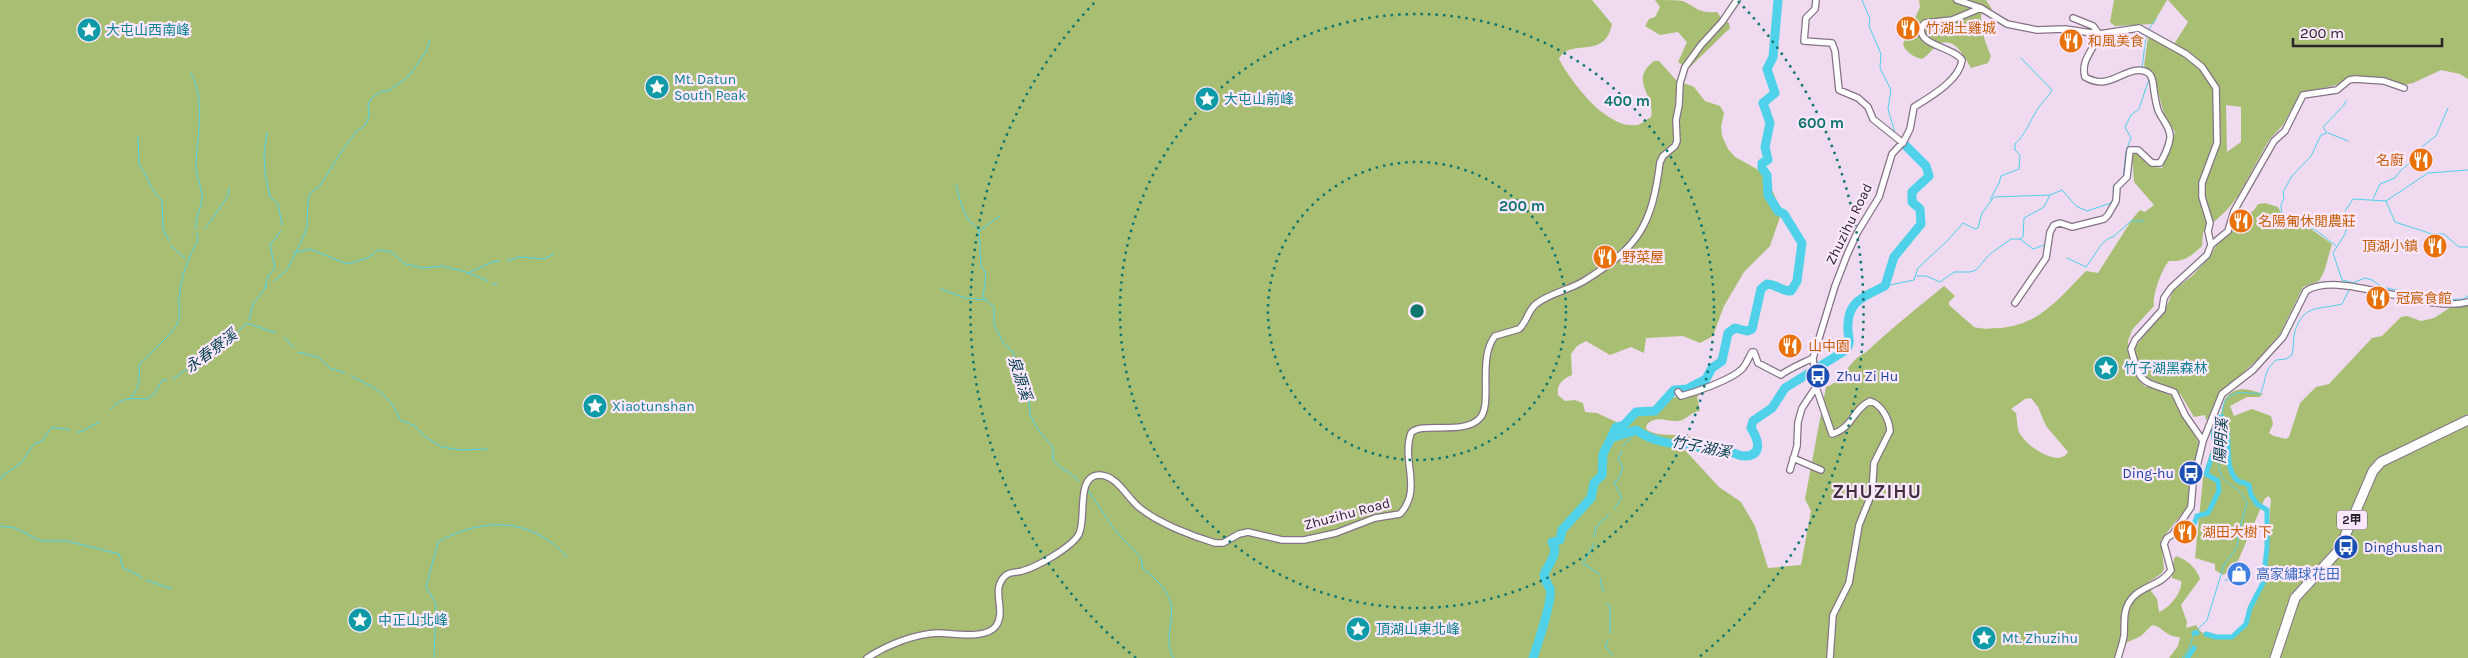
<svg xmlns="http://www.w3.org/2000/svg" width="2468" height="658" font-family="Karla,'Noto Sans TC',sans-serif">
	<rect width="100%" height="100%" fill="#efdaef"/>
	<path fill="#a8bf73" fill-rule="evenodd" d="M0,0H1592L1612,24C1605,61 1570,37 1559,59C1571,82 1607,130 1637,125C1642,124 1647,119 1651,117C1656,95 1628,81 1654,61H1659L1676,80L1694,87L1705,101L1720,106L1724,113L1721,127L1722,136L1728,149L1735,157L1764,173L1781,209L1780,217L1770,246L1744,272L1724,306L1713,336L1700,343L1683,336L1646,338L1644,353L1631,347L1610,355L1586,341L1577,346L1571,354L1572,375C1563,379 1556,384 1558,395L1565,401L1575,400L1583,403L1585,412L1597,413L1623,425L1633,411L1654,409L1666,397C1689,401 1695,379 1708,383V387L1697,397L1700,411C1691,411 1687,420 1678,421C1667,422 1657,415 1647,424L1646,429C1663,441 1684,428 1702,443L1703,453L1685,446L1683,448L1719,487L1741,502L1755,526L1768,568L1801,565L1811,511L1805,499L1826,387C1845,381 1848,360 1865,353C1891,329 1917,308 1944,286L1955,296L1949,302V305L1974,327C1983,330 1992,328 2001,328C2041,324 2060,297 2086,271L2098,273L2133,218L2140,210L2145,212L2154,205L2134,182L2132,156L2134,152H2137L2149,166L2162,168L2175,132L2165,117L2152,71L2144,66L2148,37H2152L2165,46L2174,44L2188,22L2168,0H2468V79L2460,74L2441,70L2413,83L2399,86L2372,78L2351,77L2340,84L2300,94L2283,125L2269,140L2238,196L2228,209L2203,232L2202,246C2191,256 2185,262 2169,261C2162,268 2152,296 2154,306L2132,330L2128,341L2130,368L2144,386L2162,390L2173,397L2199,443L2190,483L2188,506L2161,540L2164,569L2162,573L2146,584L2157,599L2159,612C2169,608 2183,592 2181,581L2172,578V575L2174,559L2176,556C2186,559 2197,568 2200,579L2181,605L2187,622L2186,628L2196,625C2202,636 2210,637 2222,638C2250,641 2266,571 2268,549C2269,533 2269,516 2271,500L2269,496L2265,498L2235,568L2223,575L2215,570V564L2195,558L2203,478L2225,399C2236,385 2248,389 2263,394L2259,397H2247L2230,406L2234,416L2252,409L2271,416L2273,424L2269,433L2274,436L2286,439L2289,437L2300,403L2316,387L2329,384L2372,338L2382,336L2401,317L2407,316L2421,321L2434,318L2451,307L2468,304V658H2169L2178,646L2180,637C2165,637 2164,627 2152,625L2141,636L2119,646L2114,658H0ZM2226,105L2241,107V142L2227,152ZM2031,398L2038,407L2046,426L2068,452C2058,469 2025,445 2019,432C2017,427 2017,418 2016,413L2011,409L2025,399Z
		M1655,0C1663,0 1677,0 1683,1C1698,8 1697,13 1717,12L1722,19L1729,23L1730,28L1688,69L1678,62L1687,42L1678,32L1660,35L1645,26L1649,19L1655,17L1660,7Z
		M1919,0H1986L1992,9H1987L1981,15C1981,31 1985,42 1991,56L1988,63L1971,68C1965,58 1956,38 1941,43C1935,45 1929,55 1922,59C1915,58 1904,51 1903,44L1920,7Z
		M2114,0H2167L2153,24L2115,26L2110,22Z
		M2265,203L2278,207L2282,215L2292,226L2308,227L2332,244L2324,272L2319,281L2303,287L2280,334L2257,360L2221,393L2208,419L2206,420L2205,415L2194,417L2181,395L2172,388L2146,378L2134,352L2136,346L2166,308L2173,291L2193,275L2211,255L2218,242L2254,210L2258,204Z"/>
	<g fill="none" stroke-linecap="round" stroke-linejoin="round">
		<path stroke="#4fd1ea" stroke-width="1" d="M1862,0L1870,19L1869,26L1881,54L1880,68L1891,90L1888,109L1895,133
			M2149,29L2156,19
			M2142,68L2146,36
			M191,73C207,104 196,136 196,169C197,179 203,190 202,199C200,211 195,217 196,229
			M267,132L264,153L265,173L270,197L278,204L282,225
			M2328,133L2348,141
			M138,137L139,165C150,178 147,187 162,200L163,229L169,241
			M2123,178L2126,151L2131,138L2125,127L2131,115L2139,109L2149,79
			M956,185C958,193 963,212 968,219C972,224 976,225 979,231L981,266L986,273L983,297L994,307V325L1004,344L1013,352L1019,370V384L1029,400L1030,415L1039,431L1053,447V460L1062,469L1069,472L1079,481
			M2114,193L2113,186L2120,180
			M2373,199L2380,184L2395,178L2401,170L2416,158L2424,145L2436,136L2448,108
			M1990,200L1999,183L2001,176L2019,169L2020,155L2015,150V144C2025,135 2030,121 2037,110C2041,103 2048,98 2052,90L2021,58
			M2386,201L2395,222L2432,234H2444L2459,247H2468
			M205,229L228,196L229,188
			M979,231L1000,216
			M2020,239L2023,237L2024,218L2044,207L2050,195
			M171,246L185,258
			M2336,246C2328,240 2319,231 2309,227C2296,222 2281,227 2281,205L2284,198L2283,192L2292,176L2311,156L2321,135L2327,133L2323,127L2344,105L2346,101
			M294,253L310,249L347,264L368,258L378,250L391,252L405,264L423,268L442,266L463,271L488,281
			M2067,258L2086,267C2094,258 2101,239 2113,237L2131,221H2144
			M507,261L519,257L544,259L554,254
			M468,273L492,262L500,261
			M1917,276H1926L1940,282L1954,272H1970L1976,270L1990,254L2011,239H2020L2033,249L2044,245
			M274,281L287,270L302,240L307,227L308,199L311,192L319,187L344,148L356,132L365,125L369,117L368,105L371,99L380,92L390,90L410,75L426,51L430,40
			M2351,282L2342,280L2333,253L2345,234L2347,228L2345,211L2353,199L2386,201L2428,173L2468,170
			M492,283L497,285
			M2350,284L2365,278L2372,280L2382,287L2405,292L2426,294L2444,300L2463,299L2468,296
			M1885,286L1914,280L1918,268L1947,241L1963,223L1975,229L1978,228L1982,213L1994,197L2050,195L2062,190L2076,206L2087,211L2111,203L2113,199
			M265,288L268,276L275,268L270,245L281,231
			M941,289L965,298L985,300
			M249,320L253,304L267,286
			M284,337L294,348
			M297,352L318,357L330,368L345,373
			M351,376C375,388 390,394 400,420L415,426L424,436L442,447L461,450L487,449
			M173,379L208,354L218,350L247,323L276,333
			M130,398C140,389 140,378 139,365C149,353 177,331 179,319C181,312 178,305 179,299C181,278 187,259 198,241L197,233
			M111,409C121,397 133,398 147,399L155,393L162,380H167
			M77,432H81L99,422
			M1623,446L1638,431
			M0,480L2,476L21,463L34,444L42,441L52,427L70,430
			M1088,490L1114,529L1141,558L1143,569C1154,577 1169,590 1171,605C1174,621 1163,645 1174,658
			M1614,509L1622,498L1614,482L1618,480L1623,467L1618,459L1622,451
			M0,526L15,528L41,541H67L119,554L123,568L142,577
			M1594,537L1596,527L1609,514
			M1595,543L1583,563L1599,574
			M1600,578L1603,591
			M146,580L172,589
			M2225,580H2232
			M1607,604L1610,606V633
			M1608,640L1605,646L1613,656
			M434,657L436,604L426,587L438,542C483,517 531,517 567,557
			M2182,658L2189,648L2194,633L2207,620L2224,565L2237,547L2239,531L2247,503C2239,486 2232,489 2223,478C2213,464 2221,419 2224,403C2235,388 2244,393 2260,394C2268,379 2261,374 2276,360L2286,359L2292,355C2294,347 2293,338 2295,331C2304,304 2318,310 2342,304L2350,288"/>
		<path stroke="#4fd1ea" stroke-width="5" d="M2192,530L2197,516L2208,513L2219,491L2218,481L2206,474L2215,447L2213,430L2219,417
			M2194,633H2197
			M2206,634L2216,637H2232L2246,624L2250,608L2263,583L2267,547V510L2257,504L2251,495L2249,485C2245,482 2242,483 2238,481C2221,467 2234,433 2222,417
			M2187,658L2194,648"/>
		<path stroke="#4fd1ea" stroke-width="9" d="M1611,438L1616,427L1624,425L1636,412L1655,411L1674,390L1687,389L1706,379L1712,368L1722,361L1728,333L1735,328L1747,331L1752,329L1761,289L1767,284C1776,284 1781,291 1791,291L1797,281L1802,243L1784,214L1778,211L1768,195L1767,175L1762,168V163L1768,160L1765,147L1770,123L1763,103L1775,93L1767,69L1773,57L1778,0
			M1533,658C1537,646 1553,600 1550,589C1548,585 1545,580 1544,575C1548,564 1560,553 1552,542L1560,540L1562,530L1591,498L1594,483L1602,475L1603,454L1611,438L1636,430C1650,440 1675,447 1692,443C1695,444 1699,448 1702,449C1709,451 1718,448 1725,450C1731,451 1738,456 1744,456C1764,456 1758,439 1751,428L1753,421L1772,408L1785,388L1846,350C1851,343 1849,340 1848,331C1846,302 1862,297 1885,286L1894,257L1921,224L1920,209L1912,202V192L1929,176L1926,166L1905,145"/>
		<defs>
			<path id="street" d="M1816,0L1815,9L1806,18L1804,41L1832,43L1835,51L1839,90L1858,98L1868,107L1873,119L1903,143
				M1957,0L1981,8L2007,24L2037,30L2065,29L2099,34L2139,28L2186,54L2202,67L2216,88L2217,143L2202,183V197L2210,223L2208,231L2211,245L2207,255L2171,288L2164,298L2162,310L2135,340L2131,349C2141,386 2141,380 2174,392L2185,415L2203,441
				M2073,18L2093,26L2099,34
				M2211,245L2228,231L2234,211L2274,141L2285,131L2303,95L2337,90L2349,80L2355,79L2384,81L2404,88
				M2015,303L2046,258L2050,232L2054,225L2060,223L2072,227L2104,219L2108,215L2116,201L2117,187L2127,177L2130,150H2138L2152,163H2160C2164,157 2169,146 2170,138C2171,127 2161,119 2158,110C2155,101 2154,91 2153,83C2152,77 2150,72 2144,71C2124,66 2110,92 2085,77C2080,60 2094,50 2099,34
				M1678,392L1681,396C1696,392 1731,380 1742,369C1746,365 1749,357 1752,352H1754L1758,363L1781,375C1788,369 1803,363 1813,358
				M1793,458L1821,470
				M1790,470L1797,446L1798,422L1802,408L1816,387
				M867,658C887,645 914,634 938,633C952,633 986,640 996,626C1007,610 990,590 1005,576C1010,571 1016,573 1022,571C1037,567 1072,547 1079,534C1087,518 1075,475 1100,475C1118,476 1127,498 1140,508C1158,523 1192,536 1215,543H1223L1239,534L1248,532L1282,540H1304L1336,533L1375,518L1400,514C1423,489 1401,461 1411,433C1422,421 1464,436 1480,418C1493,404 1477,358 1495,336L1519,329C1527,322 1528,310 1536,304C1550,293 1569,290 1584,281C1639,247 1652,225 1660,162L1663,156L1675,146L1677,141L1676,120L1679,105L1680,83L1685,67L1701,45L1722,22L1737,0
				M1830,658L1833,615L1849,583L1859,525L1872,493L1874,463L1890,431C1889,419 1882,405 1870,401C1852,410 1853,428 1832,434L1816,387L1813,358L1835,286L1847,255L1857,233L1879,197L1892,154L1904,141L1910,129L1914,107C1930,97 1960,80 1962,60C1954,47 1915,45 1922,26L1925,23L1952,20L1981,8
				M2118,658C2120,650 2123,643 2124,635C2125,621 2122,609 2133,597C2144,585 2162,585 2171,570L2164,544L2167,538L2173,534L2191,507L2193,483L2203,441L2222,394L2253,370L2283,337L2306,291C2340,269 2427,314 2468,302"/>
			<path id="primary" d="M2275,658L2295,598L2339,550L2373,471L2381,462L2468,420"/>
		</defs>
		<use href="#street" stroke="#847285" stroke-width="8"/>
		<use href="#primary" stroke="#847285" stroke-width="11"/>
		<use href="#street" stroke="#fff" stroke-width="5.5"/>
		<use href="#primary" stroke="#fff" stroke-width="9"/>
	</g>
	<g fill="none" stroke="#0f766e" stroke-width="2.5" stroke-dasharray="2.5 5">
		<circle cx="1417" cy="311" r="149"/>
		<circle cx="1417" cy="311" r="297"/>
		<path d="M1136 658A446 446 0 0 1 1096 1M1738 1A446 446 0 0 1 1698 658"/>
	</g>
	<defs>
		<symbol id="restaurant-disc" viewBox="-11 -11 22 22"><circle r="9.5" fill="#e8710a" stroke="#fce8fd"/><path d="M-5-6h1v4h1v-4h1v4h1v-4h1v5L-1.5 .5V6h-2V.5L-5-1ZM5-6V6H3V1.5H1.5Q1.5-4 5-6Z" fill="#fff"/></symbol>
		<symbol id="sight-disc" viewBox="-11 -11 22 22"><circle r="9.5" fill="#0f9aa8" stroke="#fce8fd"/><path d="M0-6L1.8-2.2L6-1.7L2.9 1.2L3.7 5.4L0 3.3L-3.7 5.4L-2.9 1.2L-6-1.7L-1.8-2.2Z" fill="#fff"/></symbol>
		<symbol id="bus-disc" viewBox="-11 -11 22 22"><circle r="9.5" fill="#1a4fb4" stroke="#fce8fd"/><path d="M-5-6H5V4H4V6H2V4H-2V6H-4V4H-5ZM-3.5-4V0h7V-4ZM-3.5 1.2v1.5H-2V1.2ZM2 1.2v1.5H3.5V1.2Z" fill="#fff"/></symbol>
		<symbol id="shop-disc" viewBox="-11 -11 22 22"><circle r="9.5" fill="#3f7fe0" stroke="#fce8fd"/><path d="M-5-2.5h2.3a2.7 3.5 0 0 1 5.4 0H5L5.5 6h-11ZM-1.5-2.5h3a1.5 2.3 0 0 0-3 0Z" fill="#fff"/></symbol>
	</defs>
	<g fill-rule="evenodd">
		<use href="#restaurant-disc" x="1894" y="14" width="28" height="28"/>
		<use href="#sight-disc" x="75" y="16" width="28" height="28"/>
		<use href="#restaurant-disc" x="2057" y="27" width="28" height="28"/>
		<use href="#sight-disc" x="643" y="73" width="28" height="28"/>
		<use href="#sight-disc" x="1193" y="85" width="28" height="28"/>
		<use href="#restaurant-disc" x="2407" y="146" width="28" height="28"/>
		<use href="#restaurant-disc" x="2227" y="207" width="28" height="28"/>
		<use href="#restaurant-disc" x="2421" y="232" width="28" height="28"/>
		<use href="#restaurant-disc" x="1591" y="243" width="28" height="28"/>
		<use href="#restaurant-disc" x="2364" y="284" width="28" height="28"/>
		<use href="#restaurant-disc" x="1776" y="332" width="28" height="28"/>
		<use href="#sight-disc" x="2092" y="354" width="28" height="28"/>
		<use href="#bus-disc" x="1804" y="362" width="28" height="28"/>
		<use href="#sight-disc" x="581" y="392" width="28" height="28"/>
		<use href="#bus-disc" x="2177" y="459" width="28" height="28"/>
		<use href="#restaurant-disc" x="2171" y="518" width="28" height="28"/>
		<use href="#bus-disc" x="2332" y="533" width="28" height="28"/>
		<use href="#shop-disc" x="2225" y="560" width="28" height="28"/>
		<use href="#sight-disc" x="346" y="606" width="28" height="28"/>
		<use href="#sight-disc" x="1344" y="615" width="28" height="28"/>
		<use href="#sight-disc" x="1970" y="624" width="28" height="28"/>
	</g>
	<g text-anchor="middle" dominant-baseline="central" stroke-width="4.5" stroke-linejoin="round" paint-order="stroke">
		<rect fill="#fce8fd" stroke="#6a5f6a" stroke-width="1" x="2337" y="510.5" width="30" height="19" rx="4"/>
		<g font-size="12" font-weight="bold" fill="#2b242b">
			<text x="2352" y="520">2甲</text>
		</g>
		<g font-size="14" fill="#c56008" stroke="#fce8fd" text-anchor="start">
			<text x="1926" y="28">竹湖土雞城</text>
			<text x="2088" y="41">和風美食</text>
			<text x="2404" y="160" text-anchor="end">名廚</text>
			<text x="2258" y="221">名陽匍休閒農莊</text>
			<text x="2418" y="246" text-anchor="end">頂湖小鎮</text>
			<text x="1622" y="257">野菜屋</text>
			<text x="2396" y="298">冠宸食館</text>
			<text x="1808" y="346">山中園</text>
			<text x="2202" y="532">湖田大樹下</text>
		</g>
		<g font-size="14" fill="#0d838f" stroke="#fce8fd" text-anchor="start">
			<text x="106" y="30">大屯山西南峰</text>
			<text x="674" y="79">Mt. Datun<tspan x="674" dy="16">South Peak</tspan></text>
			<text x="1224" y="99">大屯山前峰</text>
			<text x="2124" y="368">竹子湖黑森林</text>
			<text x="612" y="406">Xiaotunshan</text>
			<text x="378" y="620">中正山北峰</text>
			<text x="1376" y="629">頂湖山東北峰</text>
			<text x="2002" y="638">Mt. Zhuzihu</text>
		</g>
		<g font-size="14" fill="#2b242b" stroke="#fce8fd">
			<text transform="translate(1849 224) rotate(-64)">Zhuzihu Road</text>
			<text transform="translate(1347 514) rotate(-15)">Zhuzihu Road</text>
		</g>
		<g font-size="14" fill="#164399" stroke="#fce8fd" text-anchor="start">
			<text x="1836" y="376">Zhu Zi Hu</text>
			<text x="2174" y="473" text-anchor="end">Ding-hu</text>
			<text x="2364" y="547">Dinghushan</text>
		</g>
		<g font-size="14" fill="#366cbe" stroke="#fce8fd" text-anchor="start">
			<text x="2256" y="574">高家繡球花田</text>
		</g>
		<g font-size="15" font-style="italic" fill="#04414c" stroke="#fce8fd">
			<text transform="translate(211 351) rotate(-37)">永春寮溪</text>
			<text transform="translate(1020 378) rotate(72)">泉源溪</text>
			<text transform="translate(2221 441) rotate(-87)">陽明溪</text>
			<text transform="translate(1701 447) rotate(11)">竹子湖溪</text>
		</g>
		<g font-size="19" font-weight="bold" letter-spacing="1" fill="#413141" stroke="#fce8fd">
			<text x="1877" y="492">ZHUZIHU</text>
		</g>
	</g>
	<circle cx="1417" cy="311" r="8" fill="#0f766e" stroke="#fce8fd" stroke-width="2.5"/>
	<g font-size="15" text-anchor="middle" font-weight="bold" fill="#0f766e" stroke="#fce8fd" stroke-width="4.5" stroke-linejoin="round" paint-order="stroke">
		<text x="1627" y="106">400 m</text>
		<text x="1821" y="128">600 m</text>
		<text x="1522" y="211">200 m</text>
	</g>
	<path d="M2293 38v8h149v-8" fill="none" stroke="#2b242b" stroke-width="2.5"/>
	<text x="2300" y="38" font-size="15" fill="#2b242b" stroke="#fce8fd" stroke-width="4" paint-order="stroke">200 m</text>
</svg>
